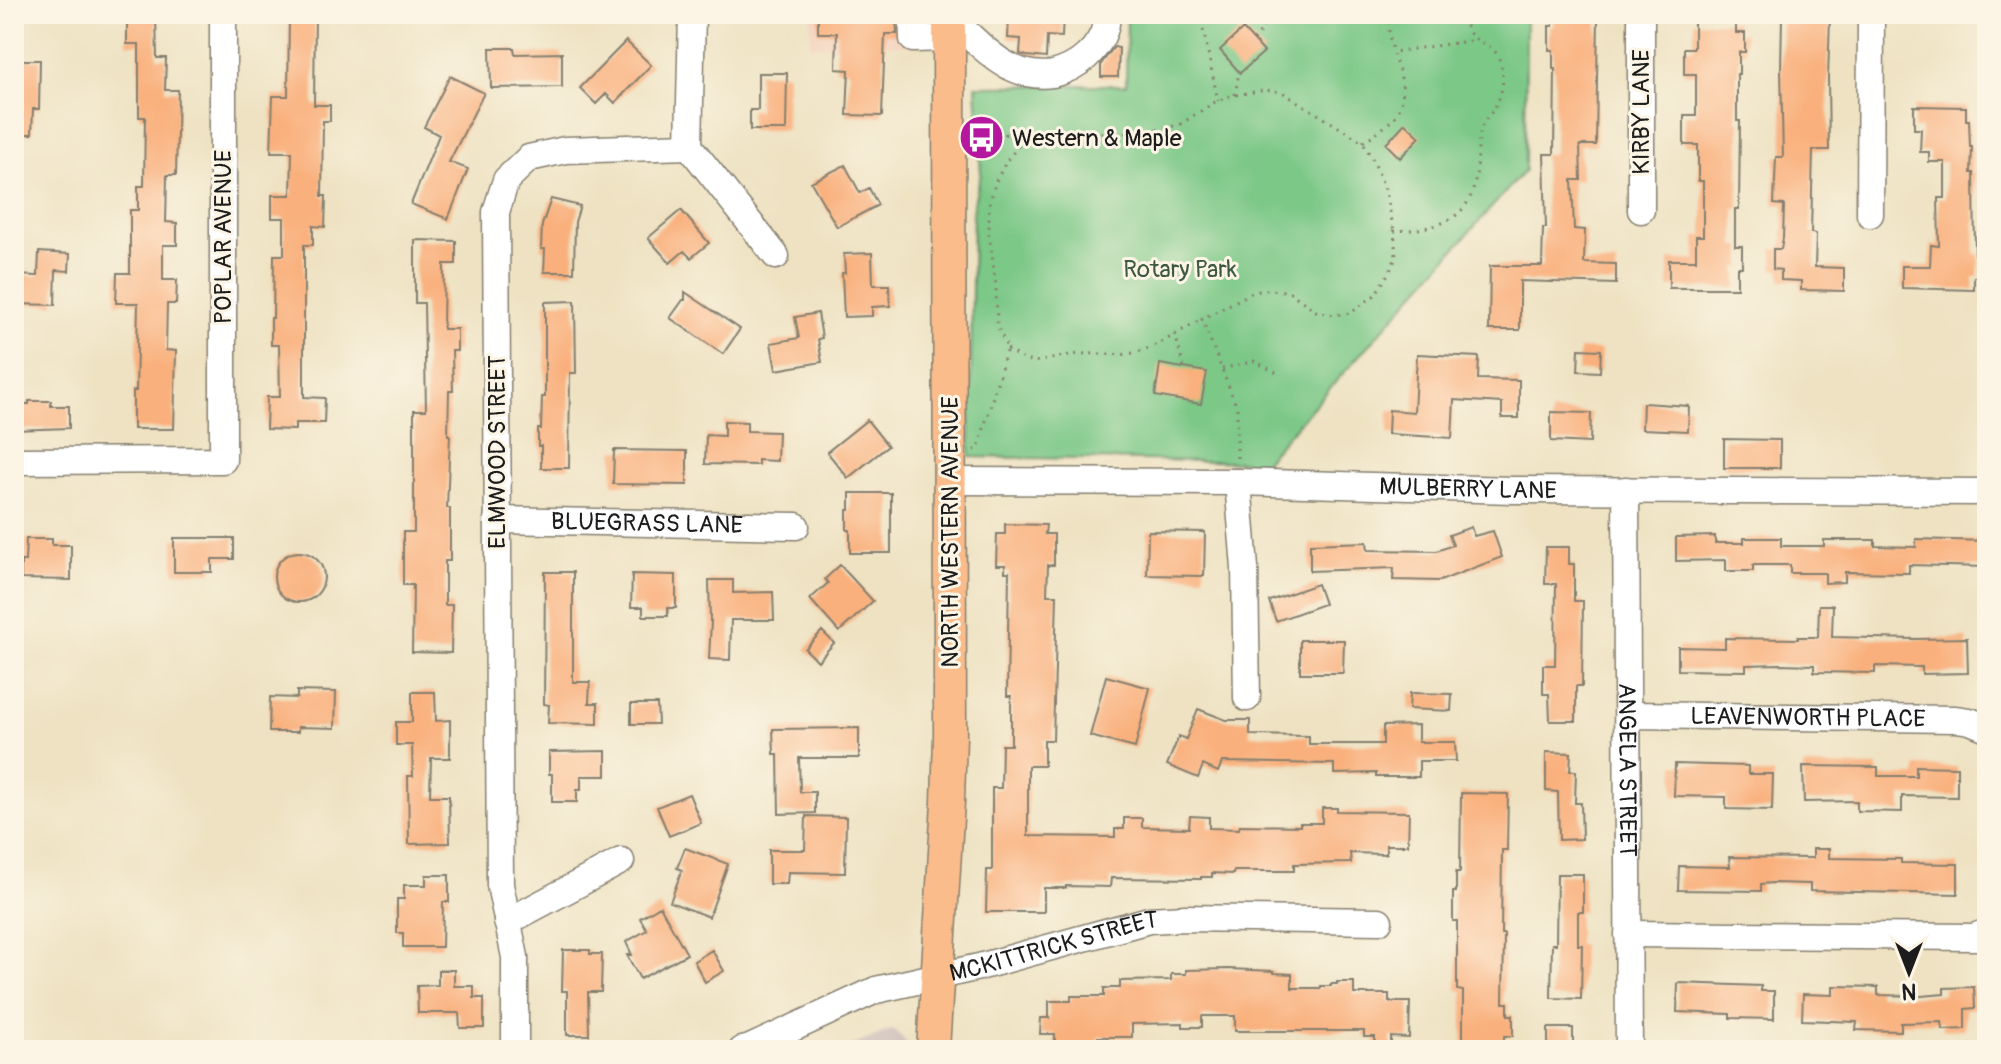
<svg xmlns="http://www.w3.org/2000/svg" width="2001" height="1064" font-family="Pangolin,sans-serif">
	<rect width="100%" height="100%" fill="#fcf5e5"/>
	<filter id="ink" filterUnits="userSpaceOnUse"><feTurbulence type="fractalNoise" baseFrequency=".0125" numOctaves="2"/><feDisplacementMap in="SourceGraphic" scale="16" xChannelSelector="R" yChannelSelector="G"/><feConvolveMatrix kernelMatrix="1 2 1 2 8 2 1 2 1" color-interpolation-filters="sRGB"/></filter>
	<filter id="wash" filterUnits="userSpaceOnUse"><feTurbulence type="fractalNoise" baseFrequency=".006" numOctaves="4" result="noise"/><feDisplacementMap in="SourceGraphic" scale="32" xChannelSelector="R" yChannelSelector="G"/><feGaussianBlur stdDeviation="1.8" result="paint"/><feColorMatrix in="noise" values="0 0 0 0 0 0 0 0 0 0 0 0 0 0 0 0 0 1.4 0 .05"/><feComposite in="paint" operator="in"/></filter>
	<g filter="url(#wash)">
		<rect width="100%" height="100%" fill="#eee2c2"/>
		<path fill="#f3d4bf" d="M811,14H926L927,45L810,46Z"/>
		<path fill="#cfc0bb" d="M893,1029L907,1043V1050H841Z"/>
		<path fill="#7bc887" stroke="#4c7252" stroke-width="2" d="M1127,14H1526L1525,170L1264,462L970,457L973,206L981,174L976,86L1126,85Z"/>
		<g id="blocks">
			<path fill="#f9b07d" d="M127,14H156L157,58H166L165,90H178L176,175H167L166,222L177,223V245H163V280H177L176,304H167L166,350L176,351L174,429H133V391H136L138,303H116L117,273H130V210H138V186H144L145,117H139V44H127Z
				M289,14H315L314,105H330V121H323L322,196H326L325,227L313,226V245H304V397L325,398L324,423H295V430L266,429L267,397H280L279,345H271V318H273L274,255H284V218H272V195H291L292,152H271L273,96H288Z
				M818,14H896L897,34H885L882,116L847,115L849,70L836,69L837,33H818Z
				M1009,14H1063L1062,37L1047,36L1046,58L1027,56L1020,54L1021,39L1008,38Z
				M1553,15L1598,16L1596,145H1580L1581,180H1572L1574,229L1585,230L1584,263L1616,264V284L1520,281V330H1489L1490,266H1542L1543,228H1546L1544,154H1554L1555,69H1553V50H1549V26H1553Z
				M1782,16L1830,17L1828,79L1829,150H1813L1811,233L1816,234L1815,267L1844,268V291L1801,290V281L1781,280V270L1773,269V249H1781L1783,238L1784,205L1774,204L1776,157H1783L1781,69Z
				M1694,22H1736V33H1745V52H1739V74H1737V121H1740L1739,209H1735V246H1742V267H1737V288H1669V260H1696V236H1703V181H1698V145H1684V115H1696V74H1684V48H1694Z
				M1243,29L1264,52L1240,73L1220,50Z
				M626,41L651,65L615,103L606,94L596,104L580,88Z
				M1114,47L1119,48L1118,77H1101V64Z
				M490,48H514L515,54L562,53V87L491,88Z
				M14,60H40L39,109H33L32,134H14Z
				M758,73H787L786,130H750V110H758Z
				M450,76L484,93L449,162L468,169L448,219L411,204L439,135L424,127Z
				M1914,106L1966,107V120H1969L1970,147H1972L1971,173H1974L1975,254H1979L1978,277H1974V290L1902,288V266H1930L1931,245L1939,246L1938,198H1945V162H1929V152H1920L1921,129H1914Z
				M1405,123L1420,137L1400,158L1386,144Z
				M845,165L860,193L869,188L878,205L837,227L811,182Z
				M551,199L580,206L575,222L574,272H544L545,249H541L542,225Z
				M681,210L709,243L691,258L684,251L670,263L648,238Z
				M415,240L456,241V264H444L443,329H457V351H452L453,391H449L448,435H450L447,508H450V561H445V605H452L451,653L412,652L413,585H403V532H414V410H426L424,303H415Z
				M39,252L70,254L69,271L56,270L55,305L14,304V275L38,276Z
				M872,253L873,285H889L890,306L872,307V316L844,317L842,273H845L844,254Z
				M685,292L740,329L723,354L670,318L683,300H685Z
				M575,301L576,373H570L569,468H541V446H538V429H541L542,397H545V302Z
				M818,313L822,338L818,339L822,362L776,370L771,343L799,338L795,317Z
				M1579,349L1601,350L1600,372L1578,371Z
				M1417,354L1479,357L1478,379L1519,380V418H1502V403L1454,400L1452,438L1388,434L1389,410L1414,412Z
				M1160,364L1207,372L1201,404L1155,396Z
				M29,401H51V406H69V428L14,430V404H29Z
				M1643,403L1689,406L1688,431L1642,429Z
				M1551,412L1591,413L1590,443L1551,441Z
				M867,420L888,446L848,478L827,452Z
				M724,421L747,422V431L778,432L777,461L758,460V465L705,464L706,435L724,436Z
				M1724,439L1780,440V468H1724Z
				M614,450L687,451V485L613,484Z
				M850,493H891V553H850V530H847V510H850Z
				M1005,524L1046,525L1045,534H1054V565H1048L1047,595H1057L1053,740H1044V766H1028V836L1115,837V829H1124V818H1142V827L1189,828L1190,816L1209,817V828L1239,829L1240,825L1300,826V823H1322V808H1337V811L1409,812L1408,845H1386V854L1350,853L1351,863L1294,864V871H1234L1233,874L1212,873V877H1201V879L1111,878L1110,887L1066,886V888H1044V912H986L987,870H992V788H1001L1002,745H1011V696H1007L1009,572H1005V565H996L997,534H1005Z
				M1471,527L1474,536L1493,531L1502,557L1440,581L1393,580L1394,568L1310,571V544L1367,542L1368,550L1437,551L1453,545L1449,535Z
				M1148,531L1205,532L1204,576L1147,575Z
				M1715,536V543H1744V538H1781V546H1824V540H1875V546L1916,547V539L1987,541V567L1909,565V573L1845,572V582L1825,583V573H1790V565H1753V571H1726V560L1676,561V537Z
				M174,538H234V559H212V572H174Z
				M26,539H52V545H71V580L21,579V561H25Z
				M1546,547H1569V564H1574V601H1583L1582,686H1576V721H1550L1549,694H1543V665H1555L1556,584H1545Z
				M274 577a25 25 0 1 1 50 0a25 25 0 1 1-50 0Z
				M840,565L873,601L839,632L810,599L828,583L825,579Z
				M545,572H573V682H590L589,703H598V724L548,723L549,705L544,704Z
				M632,574L676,575V608H668V616H643V607H631Z
				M709,580H733V593L773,592L774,620H731L730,660L709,659L711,621H710Z
				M1317,584L1324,604L1276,621L1269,601Z
				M1819,605H1833L1832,637L1916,639L1967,638L1968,673L1922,674V667L1875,666V673L1814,672V665L1780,664L1746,665V671L1678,670V647L1725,648V638L1798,639V637H1818Z
				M822,631L834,643L818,661L805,649Z
				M1300,640H1344L1343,673H1300Z
				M1106,676L1150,688L1135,748L1090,736Z
				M297,691L336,692L335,728L298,727V732H269L270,697L297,698Z
				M412,692H435L436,721L450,720V758H431L430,796H449L450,843L409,844L408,776H413L412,745H396V722H412Z
				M1410,693L1452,694L1451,711L1409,709Z
				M631,704H657L658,724H631Z
				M1198,709L1226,720H1250V735L1309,736V744H1383V726L1418,725V742H1455L1456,761H1419V777H1376V773L1334,774V764L1222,762L1218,772L1203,765L1198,778L1167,765L1179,736L1186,739Z
				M859,728V758H799L800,792H815V813L779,814L778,754H774L773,729Z
				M606,751V776H581V790H577V802H552V774H549V752Z
				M1546,752L1571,753L1570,771H1576L1575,803H1581L1582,839L1559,840L1558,792L1546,791Z
				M1675,764L1748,766V774H1773L1772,810L1726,809V797L1674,796Z
				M1803,766L1878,767V776H1916V766L1957,767V797L1902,796V812L1857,811V801L1804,802Z
				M1461,793L1508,794L1507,850H1502L1501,934H1504L1503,1003H1508V1015H1513V1036H1504V1050H1463V991L1457,990V921H1453V892H1456V872H1460Z
				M689,794L701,823L669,836L657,807Z
				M806,816L846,817L845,873L788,872L787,884H769V850H805Z
				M685,848L728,864L709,917L670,902L682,870L677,868Z
				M1813,849H1829V858L1901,859V863L1958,864V894L1810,891V884L1773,883L1761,884V891L1678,890L1679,866L1730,867L1729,857L1813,858Z
				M1557,874H1583V912H1578V945H1582L1581,999L1551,998L1552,944H1556Z
				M426,875H449V902H443L442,947H403V933H397V899H404V885H426Z
				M660,906L687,954L640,979L627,955H632L626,942L647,930L640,918Z
				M563,950H590V954H602L601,992H588L589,1035H567V991H562Z
				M712,950L724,971L705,982L694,961Z
				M1228,969L1274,971V973L1292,974V988H1321V986H1331V984H1337V982H1354V994H1389V1002H1410L1409,1038L1391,1037V1047L1375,1046V1037H1364V1031H1235V1016H1202V1027H1183V1023L1132,1024V1037H1098V1050L1055,1048V1034H1040L1041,1018H1049V1001H1071V996H1104V988H1120V981L1171,980V974H1186V970Z
				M438,970H454V986H474V998H484V1028H460L459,1013H418L417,986L438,985Z
				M1678,983L1761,986V991H1774V1019L1730,1018V1014L1677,1012Z
				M1833,986L1878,987V995L1921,996L1944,994V988L1974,987L1975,1008L1965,1009V1029L1943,1030L1942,1022L1901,1023V1031L1856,1030L1857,1022L1802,1020L1803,994L1833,995Z
				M1548,1028H1573V1050H1548Z"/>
		</g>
	</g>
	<g filter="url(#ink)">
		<use href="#blocks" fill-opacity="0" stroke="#857f6f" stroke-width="2"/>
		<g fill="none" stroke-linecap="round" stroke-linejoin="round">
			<defs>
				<g id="minor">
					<path d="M912,14L913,39L949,38"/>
					<path d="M1641,14V210"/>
					<path d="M949,16C979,43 1008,81 1053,74C1065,71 1076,66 1086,57C1098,46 1107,31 1107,14"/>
					<path d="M689,146L776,256"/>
					<path d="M689,146L692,14"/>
					<path d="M1870,214L1871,14"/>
					<path d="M14,461L223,460V14"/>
					<path id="s1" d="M950,481L1238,482L1513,490L1987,492"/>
					<path d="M1238,482L1245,568L1247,698"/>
					<path id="s2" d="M1626,490L1629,1050"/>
					<path id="s3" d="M497,520L796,526"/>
					<path id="s4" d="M1628,715L1956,719L1970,721L1987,728"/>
					<path d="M507,922L621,861"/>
					<path d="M1628,934L1974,937L1987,932"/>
					<path d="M515,1050V957L500,885L496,212L506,180L529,158L565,150L689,146"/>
					<path id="s5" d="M742,1050L750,1048L876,990L979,967L1149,920L1185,918L1379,921"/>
				</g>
				<path id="major" d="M933,1050L948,802L950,736L949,14"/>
			</defs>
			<use href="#minor" stroke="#857f6f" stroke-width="29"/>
			<use href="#major" stroke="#857f6f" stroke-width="35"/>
			<path stroke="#857f6f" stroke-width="3" stroke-dasharray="2 6" stroke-linecap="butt" d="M1200,14L1218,101
				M1389,14V34L1393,52
				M1253,40L1261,32L1268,14
				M1235,95L1239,72
				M973,128L1025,138
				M1363,142C1387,125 1406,116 1402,83C1401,73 1395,63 1393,52L1476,40
				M1175,334L1184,368
				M1007,349C1034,370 1041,359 1071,355C1090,352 1110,356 1128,354C1155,350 1179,331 1202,319
				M1222,369L1254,361L1279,374
				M974,450L978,449L1007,348L997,325L996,286L989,233V205L996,181L1007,160L1025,138L1075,132L1136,133L1179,125L1215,102L1230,96L1265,90L1282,92L1363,142L1374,162L1386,192L1394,231
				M1237,458V408L1202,319L1253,292L1266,290L1288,291L1316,311L1333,315L1351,313L1375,295L1390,271L1396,257L1394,231C1435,229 1470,223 1476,176C1479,160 1476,143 1482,127C1485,119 1491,114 1495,107C1502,94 1505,79 1501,65C1495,43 1486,48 1472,36C1467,31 1464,21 1462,14"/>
			<use href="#minor" stroke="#fff" stroke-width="26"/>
			<use href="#major" stroke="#fabc8b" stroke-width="32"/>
		</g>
	</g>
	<defs>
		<symbol id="bus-disc" viewBox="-11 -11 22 22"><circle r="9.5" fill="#b5179e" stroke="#fcf5e5"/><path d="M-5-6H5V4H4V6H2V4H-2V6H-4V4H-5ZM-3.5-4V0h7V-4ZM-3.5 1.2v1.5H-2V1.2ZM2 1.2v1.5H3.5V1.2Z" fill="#fff"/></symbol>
	</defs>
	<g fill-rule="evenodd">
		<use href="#bus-disc" x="956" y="112" width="51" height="51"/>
	</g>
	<g text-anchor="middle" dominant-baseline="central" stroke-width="6" stroke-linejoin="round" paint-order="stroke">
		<g font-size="24" fill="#1c1c1c" stroke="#fcf5e5">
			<text transform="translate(1641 112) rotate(-90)">KIRBY LANE</text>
			<text transform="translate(223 237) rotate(-90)">POPLAR AVENUE</text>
			<text transform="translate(497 452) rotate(-90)">ELMWOOD STREET</text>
			<text stroke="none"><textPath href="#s1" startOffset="518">MULBERRY LANE</textPath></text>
			<text stroke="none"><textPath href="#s3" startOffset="150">BLUEGRASS LANE</textPath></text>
			<text transform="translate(950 532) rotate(-90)">NORTH WESTERN AVENUE</text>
			<text stroke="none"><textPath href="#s4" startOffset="180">LEAVENWORTH PLACE</textPath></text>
			<text stroke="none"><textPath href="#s2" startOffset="280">ANGELA STREET</textPath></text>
			<text stroke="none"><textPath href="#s5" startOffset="330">MCKITTRICK STREET</textPath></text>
		</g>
		<g font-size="24" fill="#1c1c1c" stroke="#fcf5e5" text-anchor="start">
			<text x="1012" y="138">Western &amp; Maple</text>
		</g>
		<g font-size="24" fill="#3d5841" stroke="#fcf5e5">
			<text x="1180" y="269">Rotary Park</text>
		</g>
	</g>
	<rect width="2001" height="1064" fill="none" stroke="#fcf5e5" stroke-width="48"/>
	<g transform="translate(1909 972) rotate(180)" stroke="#fcf5e5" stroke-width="6" paint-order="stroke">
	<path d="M0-6L14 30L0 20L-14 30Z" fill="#1c1c1c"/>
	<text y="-12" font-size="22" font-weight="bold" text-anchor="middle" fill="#1c1c1c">N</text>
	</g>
</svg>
